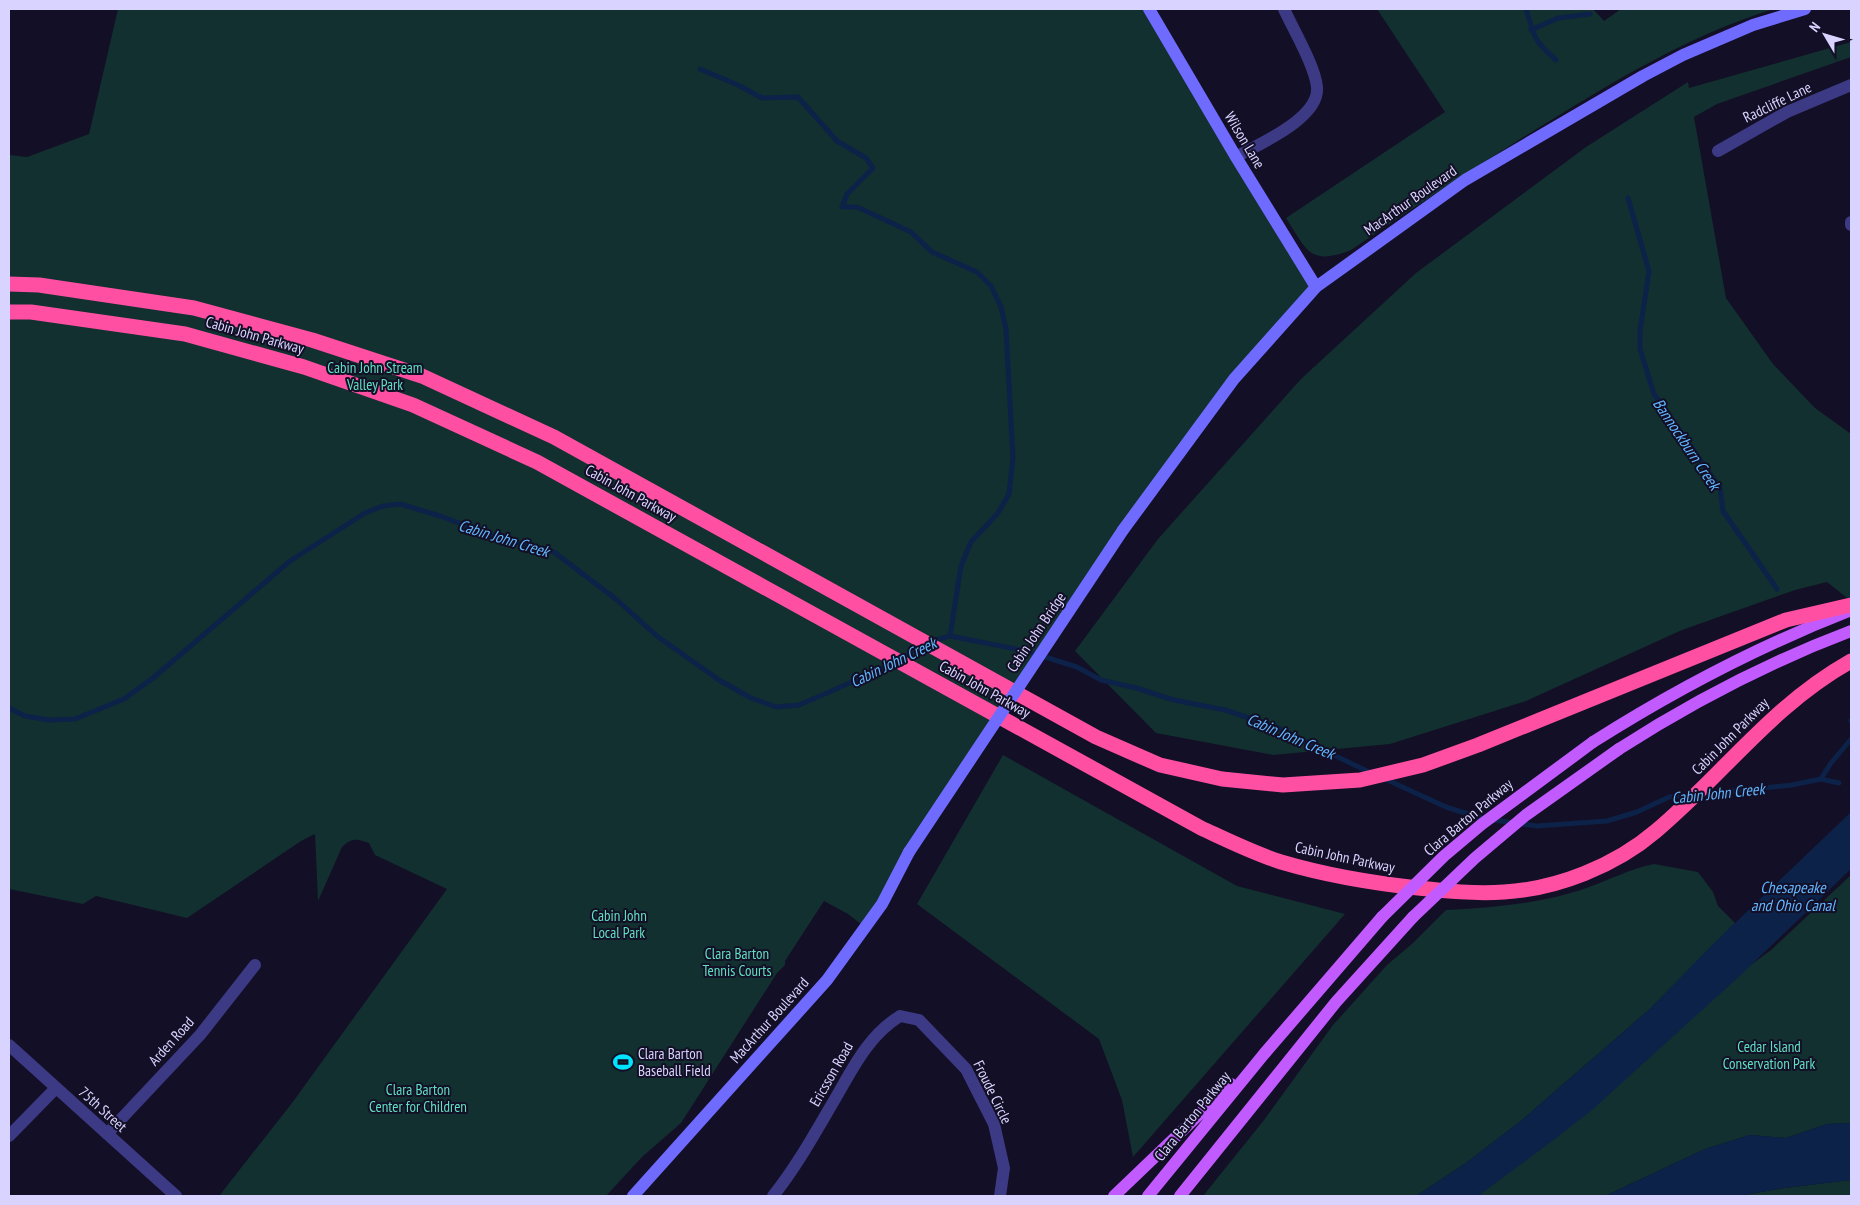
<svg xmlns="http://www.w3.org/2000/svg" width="1860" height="1205" font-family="'PT Sans Narrow',sans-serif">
	<rect width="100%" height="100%" fill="#130f26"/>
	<path fill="#12302f" d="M118,9H1149L1316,287L1207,413L866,928L848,914L824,901L785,961V965L777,973L681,1123L642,1157L606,1196H219L292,1103L447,889L375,855L369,843C357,839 352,837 342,847L318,901L315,834L301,841L187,918L96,896L83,904L9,889V155L27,157L89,134Z
		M1377,9H1593L1604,21L1621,9H1774C1698,32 1628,73 1561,114C1490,157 1420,203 1351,250C1310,266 1307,251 1286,218L1445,112Z
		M1851,42V57L1717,104L1694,117L1726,298L1773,364L1815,408L1851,434V601L1827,582L1795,590L1682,630L1526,701L1390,744L1273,755L1156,733L1075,651L1158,539L1301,379L1416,273L1586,147L1688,82L1689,88Z
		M1003,755L1237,886L1345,914L1133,1157L1122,1100L1099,1039L917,904Z
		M1654,864L1698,872L1713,892L1718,906L1735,923L1651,1008L1522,1120L1466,1163L1416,1196H1203L1264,1120L1333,1025L1387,965L1413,943L1446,910C1491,908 1546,903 1589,887C1611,879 1630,869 1654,864Z
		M1851,875V1123L1827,1124L1786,1138L1750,1135L1705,1149L1605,1196H1466L1710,995L1771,950Z
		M1851,1180V1196H1738L1784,1188Z"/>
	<path fill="#0c2248" d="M1851,812V869L1743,973L1592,1110L1547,1145L1478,1196H1416L1466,1163L1522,1120L1651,1008L1712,945Z
		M1851,1123V1180L1784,1188L1738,1196H1605L1705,1149L1750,1135L1786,1138L1827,1124Z"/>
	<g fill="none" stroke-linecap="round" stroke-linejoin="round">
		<path stroke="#0c2248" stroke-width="5" d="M1526,9C1535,37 1532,39 1556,60
			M1531,30L1558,18L1590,14
			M700,69L738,85L762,98L798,97L837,141L866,158L873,168L847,194L842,207H857L911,232L932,252L977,272L991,286L1001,307L1006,329L1013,458L1009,494L998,513L971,542L961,566L950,636
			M1628,198L1649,271L1640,331V349L1654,394L1720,488L1723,511L1777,589
			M9,708L25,716L49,720L75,719L124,699L153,678L290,561L365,513L383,506L400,504L440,516L494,536L554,552L617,600L657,636L719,680L751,698L776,707L799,705L820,696L893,664L928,642L950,636L1026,651L1077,667L1101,680L1136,688L1174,700L1225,710L1274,726L1371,773
			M1851,720V721
			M1383,778L1446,807L1484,819
			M1821,779L1831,763L1851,739
			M1703,794L1792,785L1821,779L1839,783
			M1493,820L1537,826L1607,821L1637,812L1669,797L1689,795"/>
		<path stroke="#3d3a85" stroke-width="12" d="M1718,151L1787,112L1851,85
			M1236,157C1259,144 1320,118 1317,87C1315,66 1293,29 1284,9
			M1851,222V225
			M9,1045L176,1196
			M107,1134L200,1035L255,965
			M9,1136L56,1088
			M773,1196C797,1166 815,1133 835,1099C853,1068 868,1036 900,1016L919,1020L966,1069L994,1124L1004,1168L1000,1196"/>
		<path stroke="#6f6bff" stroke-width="12" d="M1149,9L1236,157L1316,287
			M1123,530L1234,379L1316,287L1465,180L1643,76L1683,55L1753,25L1805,9
			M633,1196L827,980L882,904L909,852"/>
		<path stroke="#c25bff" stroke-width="12" d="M1593,742C1675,690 1759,646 1849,611
			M1619,749C1692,702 1769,662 1851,631
			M1114,1196L1231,1084
			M1148,1196L1264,1054L1382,917
			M1180,1196L1336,1002L1413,917"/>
		<path stroke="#ff4fa3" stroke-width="15" d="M9,284L39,285L194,308L312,340L422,376L554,437L1096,737L1160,765L1222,779L1283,785L1360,780L1423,765L1478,745L1786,620L1851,605
			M9,312H31L185,334L304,367L413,405L537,462L1201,828C1227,840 1253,853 1281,862C1325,875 1372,883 1418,888C1446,891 1475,894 1504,892C1557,889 1615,866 1656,831C1725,773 1771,706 1851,661"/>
		<path stroke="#6f6bff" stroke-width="12" d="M909,852L1123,530"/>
		<path stroke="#c25bff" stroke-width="12" d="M1382,917L1444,856L1482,824L1593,742
			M1413,917L1475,858L1526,815L1619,749"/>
	</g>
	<defs>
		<symbol id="stadium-bare" viewBox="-9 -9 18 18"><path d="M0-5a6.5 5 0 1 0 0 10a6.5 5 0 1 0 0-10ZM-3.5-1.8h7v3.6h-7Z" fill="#00e5ff" stroke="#130f26" stroke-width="2.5" paint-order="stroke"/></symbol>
	</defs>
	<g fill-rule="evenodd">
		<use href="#stadium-bare" x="609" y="1048" width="28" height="28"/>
	</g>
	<g text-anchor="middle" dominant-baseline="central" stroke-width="4" stroke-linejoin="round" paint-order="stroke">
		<g font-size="15" fill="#d9d4ff" stroke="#130f26">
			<text transform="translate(1777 102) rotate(-26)">Radcliffe Lane</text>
			<text transform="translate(1245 140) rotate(59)">Wilson Lane</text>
			<text transform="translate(1410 200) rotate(-35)">MacArthur Boulevard</text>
			<text transform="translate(255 335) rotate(16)">Cabin John Parkway</text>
			<text transform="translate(631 493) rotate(29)">Cabin John Parkway</text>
			<text transform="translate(1036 632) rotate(-56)">Cabin John Bridge</text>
			<text transform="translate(985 689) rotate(29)">Cabin John Parkway</text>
			<text transform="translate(1730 736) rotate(-45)">Cabin John Parkway</text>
			<text transform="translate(1468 817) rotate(-40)">Clara Barton Parkway</text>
			<text transform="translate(1345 857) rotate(12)">Cabin John Parkway</text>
			<text transform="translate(769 1020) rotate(-48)">MacArthur Boulevard</text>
			<text transform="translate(171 1041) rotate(-48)">Arden Road</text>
			<text transform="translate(831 1074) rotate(-60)">Ericsson Road</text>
			<text transform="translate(993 1092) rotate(64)">Froude Circle</text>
			<text transform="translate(103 1109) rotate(42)">75th Street</text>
			<text transform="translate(1192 1116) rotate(-51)">Clara Barton Parkway</text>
		</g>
		<g font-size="15" fill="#5fe0c0" stroke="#130f26">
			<text x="375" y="367">Cabin John Stream<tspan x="375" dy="17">Valley Park</tspan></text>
			<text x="619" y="915">Cabin John<tspan x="619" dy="17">Local Park</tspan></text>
			<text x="737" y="953">Clara Barton<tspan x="737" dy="17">Tennis Courts</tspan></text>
			<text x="1769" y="1046">Cedar Island<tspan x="1769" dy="17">Conservation Park</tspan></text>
			<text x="418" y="1089">Clara Barton<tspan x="418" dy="17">Center for Children</tspan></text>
		</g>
		<g font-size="15" fill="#d9d4ff" stroke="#130f26" text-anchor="start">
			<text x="638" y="1053">Clara Barton<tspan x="638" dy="17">Baseball Field</tspan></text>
		</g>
		<g font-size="16" font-style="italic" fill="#62b6ff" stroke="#130f26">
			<text transform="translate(1687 444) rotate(56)">Bannockburn Creek</text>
			<text transform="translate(504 538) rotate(17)">Cabin John Creek</text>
			<text transform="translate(893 662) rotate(-26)">Cabin John Creek</text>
			<text transform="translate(1291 736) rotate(23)">Cabin John Creek</text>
			<text transform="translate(1718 793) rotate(-6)">Cabin John Creek</text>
			<text x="1793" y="887">Chesapeake<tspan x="1793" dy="18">and Ohio Canal</tspan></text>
		</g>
	</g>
	<rect width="1860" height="1205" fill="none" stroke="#d9d4ff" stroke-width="20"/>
	<g transform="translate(1825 35) rotate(308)" stroke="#130f26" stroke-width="4" paint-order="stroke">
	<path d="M0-4L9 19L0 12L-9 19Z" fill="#d9d4ff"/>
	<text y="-8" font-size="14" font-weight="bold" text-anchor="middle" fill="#d9d4ff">N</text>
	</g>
</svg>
